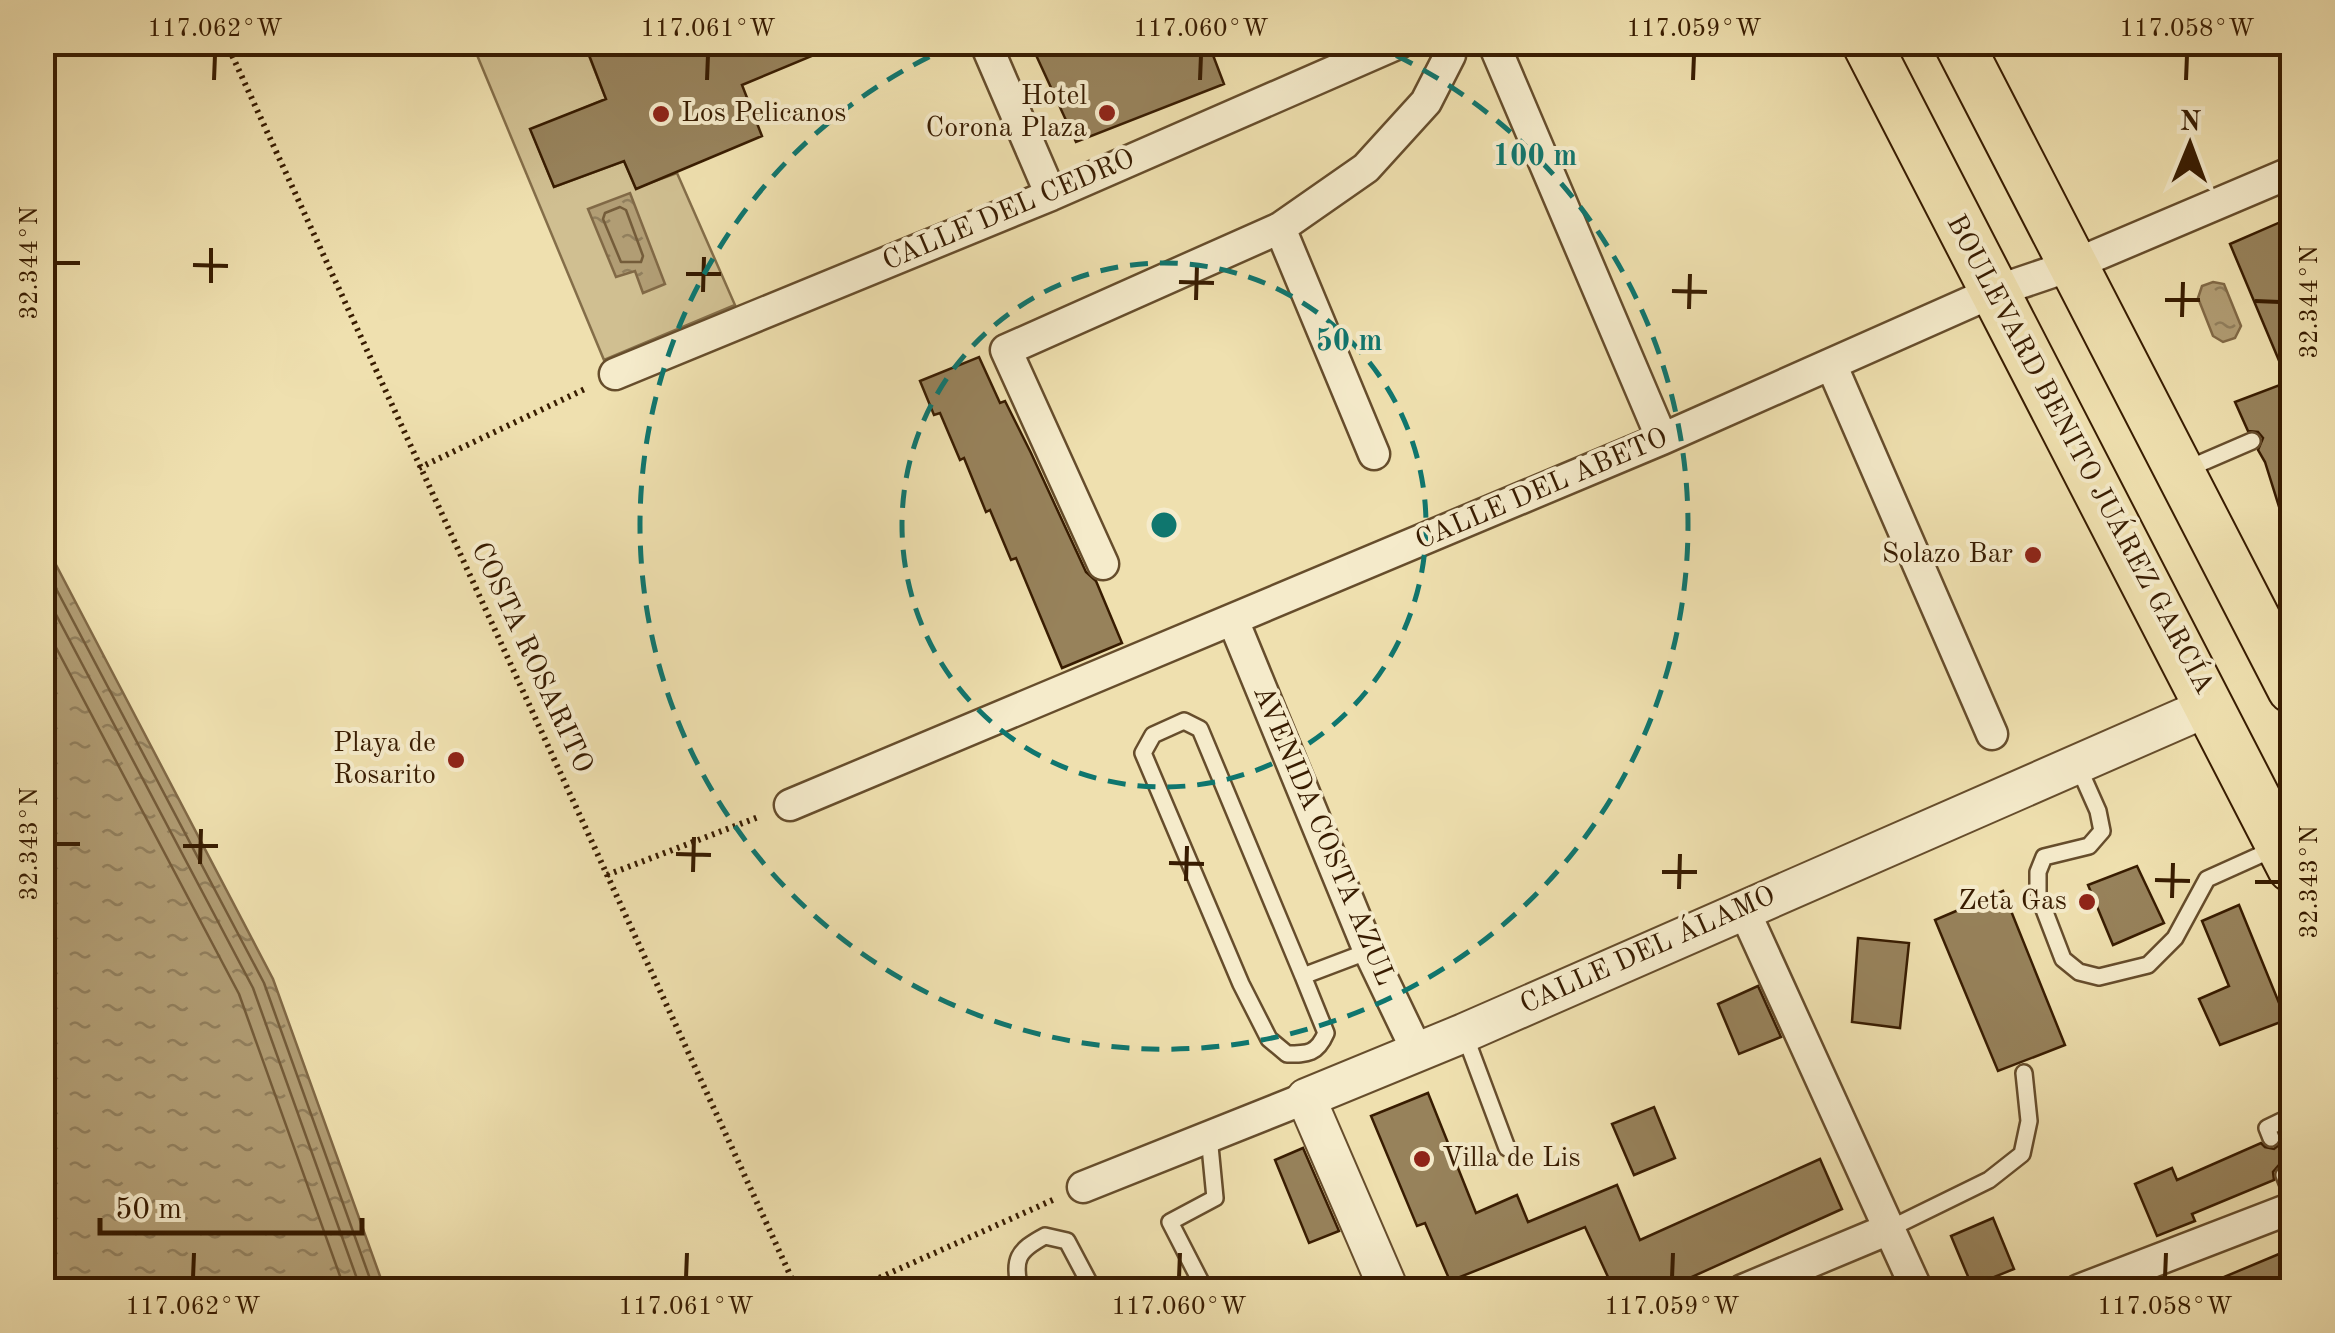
<svg xmlns="http://www.w3.org/2000/svg" width="2335" height="1333" font-family="'Old Standard TT',serif">
	<defs>
		<pattern id="water-ripples" width="26" height="14" patternUnits="userSpaceOnUse" patternTransform="scale(2.5)"><rect width="26" height="14" fill="#b19d74"/><path d="M2 4q2-2 4 0t4 0M15 11q2-2 4 0t4 0" fill="none" stroke="#917f5d"/></pattern>
	</defs>
	<rect width="100%" height="100%" fill="#efe0af"/>
	<filter id="stains"><feTurbulence type="fractalNoise" baseFrequency=".002" numOctaves="4"/><feColorMatrix values="0 0 0 0 .2 0 0 0 0 .09 0 0 0 0 .02 0 0 0 .5 -.17"/></filter>
	<radialGradient id="worn" r=".72"><stop offset=".6" stop-color="#630" stop-opacity="0"/><stop offset="1" stop-color="#630" stop-opacity=".3"/></radialGradient>
	<path fill="#d0bf91" stroke="#846e49" stroke-width="2.5" d="M472,43H584L606,99L531,130L554,187L624,161L636,188L677,173L735,305L604,360Z"/>
	<path fill="url(#water-ripples)" stroke="#816946" stroke-width="2.5" d="M630,193L665,284L643,293L635,271L616,277L588,209Z
		M2213,282L2224,284L2241,326L2235,338L2223,342L2213,336L2198,298L2202,286Z
		M43,540L273,979L385,1290H43Z"/>
	<g fill="none" stroke-linecap="round" stroke-linejoin="round">
		<path stroke="#745c3a" stroke-width="2.5" d="M620,207L626,210L643,256L641,262H621L603,219L605,213Z
			M42,562L264,983L374,1290
			M42,588L253,988L361,1290
			M42,621L239,994L345,1290"/>
	</g>
	<path fill="#97825b" stroke="#381c01" stroke-width="2.5" d="M584,42H843V43L742,85L762,136L636,189L624,161L554,187L530,129L606,99Z
		M1030,42H1208L1224,84L1076,142Z
		M2292,217V528L2286,529L2265,462L2258,450L2263,438L2258,432L2248,431L2235,402L2288,382L2230,244Z
		M979,357L1000,403L1005,401L1031,453L1086,572L1096,581L1122,643L1062,668L1016,558L1011,560L990,510L986,512L964,458L960,460L940,413L934,415L920,381Z
		M2137,866L2164,923L2113,945L2088,885Z
		M2003,891L2065,1045L1998,1071L1935,920Z
		M2239,905L2286,1020L2220,1045L2199,999L2229,986L2202,921Z
		M1858,938L1909,943L1900,1028L1852,1022Z
		M1758,986L1781,1037L1739,1054L1718,1004Z
		M1428,1093L1476,1213L1517,1195L1528,1222L1617,1185L1640,1240L1820,1159L1842,1209L1663,1290H1614L1585,1227L1450,1281L1425,1223L1417,1226L1371,1116Z
		M1654,1107L1675,1158L1634,1175L1612,1124Z
		M2292,1129V1168L2287,1164L2279,1165L2273,1172L2274,1180L2192,1214L2195,1221L2157,1236L2135,1184L2172,1168L2177,1180L2261,1143L2265,1147L2274,1149L2280,1144L2281,1134Z
		M1303,1148L1339,1231L1309,1243L1275,1160Z
		M1993,1218L2014,1269L1972,1286L1951,1236Z
		M2279,1254L2292,1290H2193Z"/>
	<g fill="none" stroke-linecap="round" stroke-linejoin="round">
		<defs>
			<path id="service" d="M2187,469L2252,441
				M2078,766L2098,811L2102,831L2089,846L2044,857L2038,872V894L2063,959L2079,972L2099,977L2148,965L2175,938L2207,879L2278,847
				M1303,976L1326,1033C1317,1054 1308,1054 1287,1054L1269,1039L1241,984L1143,753L1153,735L1184,721L1200,729L1303,976L1369,951
				M1464,1033L1507,1148
				M2271,1138L2267,1128L2292,1116
				M2284,1175L2292,1195
				M1889,1229L1989,1180L2022,1154L2029,1121L2024,1073
				M1020,1290C1013,1259 1017,1251 1045,1236L1067,1241L1093,1290
				M1205,1290L1170,1222L1215,1198L1209,1136"/>
			<path id="minor" d="M985,42L1051,195
				M1493,42L1662,439
				M1280,228L1374,454
				M1831,364L1992,734
				M615,374L1051,195L1401,42
				M1103,564L1006,350L1280,228L1366,168L1426,102L1450,55V42
				M1233,620L1369,951L1417,1051
				M790,805L1662,439L1993,292L2073,265L2292,172
				M1743,908L1917,1290
				M1083,1187L1306,1098
				M1743,1290L1889,1229
				M2079,1290L2292,1208"/>
			<path id="tertiary" d="M1389,1290L1306,1098L1464,1033L2210,706"/>
			<path id="primary" d="M1866,42L2292,868
				M1958,42L2292,689"/>
		</defs>
		<use href="#service" stroke="#664d2c" stroke-width="20"/>
		<use href="#minor" stroke="#664d2c" stroke-width="35"/>
		<use href="#tertiary" stroke="#664d2c" stroke-width="42"/>
		<use href="#primary" stroke="#381c01" stroke-width="52"/>
		<path stroke="#381c01" stroke-width="6" stroke-dasharray="2.5 5" stroke-linecap="butt" d="M226,42L797,1290
			M419,468L587,388
			M607,875L761,816
			M852,1290L1055,1199"/>
		<use href="#service" stroke="#f5ebcb" stroke-width="15"/>
		<use href="#minor" stroke="#f5ebcb" stroke-width="30"/>
		<use href="#tertiary" stroke="#f5ebcb" stroke-width="38"/>
		<use href="#primary" stroke="#efe0af" stroke-width="48"/>
	</g>
	<path fill="none" stroke="#381c01" stroke-width="4" d="M214,80L215,55M707,80L708,55M1200,80L1201,55M1693,80L1694,55M2186,80L2187,55M55,263H80M193,265L228,266M686,274H721M1179,282L1214,283M211,283V248M1672,291L1707,292M703,292L704,257M1196,300L1197,265M2165,300H2200M2255,301L2280,302M1689,309L1690,274M2182,317L2183,282M55,844H80M183,846H218M676,854L711,855M1169,863L1204,864M200,864L201,829M693,872L694,837M1662,872H1697M2155,880L2190,881M1186,881L1187,846M2255,882H2280M1679,889L1680,854M2172,898L2173,863M193,1278L194,1253M686,1278L687,1253M1179,1278L1180,1253M1672,1278L1673,1253M2165,1278L2166,1253"/>
	<g fill="none" stroke="#0f766e" stroke-width="5" stroke-dasharray="18 12">
		<circle cx="1164" cy="525" r="262"/>
		<path d="M1369 43A524 524 0 1 1 959 43"/>
	</g>
	<g fill="#8f2418" stroke="#f5ebcb" stroke-width="4">
		<circle cx="1107" cy="113" r="10"/>
		<circle cx="661" cy="114" r="10"/>
		<circle cx="2033" cy="555" r="10"/>
		<circle cx="456" cy="760" r="10"/>
		<circle cx="2087" cy="902" r="10"/>
		<circle cx="1422" cy="1159" r="10"/>
	</g>
	<g text-anchor="middle" dominant-baseline="central" stroke-width="8" stroke-linejoin="round" paint-order="stroke">
		<g font-size="28" fill="#381c01" stroke="#f5ebcb" text-anchor="end">
			<text x="1087" y="97">Hotel<tspan x="1087" dy="32">Corona Plaza</tspan></text>
			<text x="681" y="114" text-anchor="start">Los Pelicanos</text>
			<text x="2013" y="555">Solazo Bar</text>
			<text x="436" y="744">Playa de<tspan x="436" dy="32">Rosarito</tspan></text>
			<text x="2067" y="902">Zeta Gas</text>
			<text x="1442" y="1159" text-anchor="start">Villa de Lis</text>
		</g>
		<g font-size="28" fill="#381c01" stroke="#f5ebcb">
			<text transform="translate(1009 211) rotate(-23)">CALLE DEL CEDRO</text>
			<text transform="translate(2079 455) rotate(62)">BOULEVARD BENITO JUÁREZ GARCÍA</text>
			<text transform="translate(1542 490) rotate(-23)">CALLE DEL ABETO</text>
			<text transform="translate(531 658) rotate(65)">COSTA ROSARITO</text>
			<text transform="translate(1323 836) rotate(67)">AVENIDA COSTA AZUL</text>
			<text transform="translate(1648 951) rotate(-24)">CALLE DEL ÁLAMO</text>
		</g>
	</g>
	<circle cx="1164" cy="525" r="15" fill="#0f766e" stroke="#f5ebcb" stroke-width="5"/>
	<g font-size="30" text-anchor="middle" font-weight="bold" fill="#0f766e" stroke="#f5ebcb" stroke-width="8" stroke-linejoin="round" paint-order="stroke">
		<text x="1535" y="165">100 m</text>
		<text x="1349" y="350">50 m</text>
	</g>
	<rect width="2335" height="1333" fill="none" stroke="#efe0af" stroke-width="110"/>
	<g transform="translate(2190 145) rotate(1)" stroke="#f5ebcb" stroke-width="8" paint-order="stroke">
	<path d="M0-8L18 38L0 25L-18 38Z" fill="#381c01"/>
	<text y="-15" font-size="28" font-weight="bold" text-anchor="middle" fill="#381c01">N</text>
	</g>
	<path d="M100 1218v15h262v-15" fill="none" stroke="#381c01" stroke-width="5"/>
	<text x="115" y="1218" font-size="30" fill="#381c01" stroke="#f5ebcb" stroke-width="8" paint-order="stroke">50 m</text>
	<rect x="55" y="55" width="2225" height="1223" fill="none" stroke="#381c01" stroke-width="4"/>
	<g font-size="25" text-anchor="middle" fill="#381c01">
		<text x="215" y="36">117.062°W</text>
		<text x="708" y="36">117.061°W</text>
		<text x="1201" y="36">117.060°W</text>
		<text x="1694" y="36">117.059°W</text>
		<text x="2187" y="36">117.058°W</text>
		<text transform="translate(28 263) rotate(-90)" y="9">32.344°N</text>
		<text transform="translate(2308 302) rotate(-90)" y="9">32.344°N</text>
		<text transform="translate(28 844) rotate(-90)" y="9">32.343°N</text>
		<text transform="translate(2308 882) rotate(-90)" y="9">32.343°N</text>
		<text x="193" y="1314">117.062°W</text>
		<text x="686" y="1314">117.061°W</text>
		<text x="1179" y="1314">117.060°W</text>
		<text x="1672" y="1314">117.059°W</text>
		<text x="2165" y="1314">117.058°W</text>
	</g>
	<rect width="100%" height="100%" filter="url(#stains)"/>
	<rect width="100%" height="100%" fill="url(#worn)"/>
</svg>
